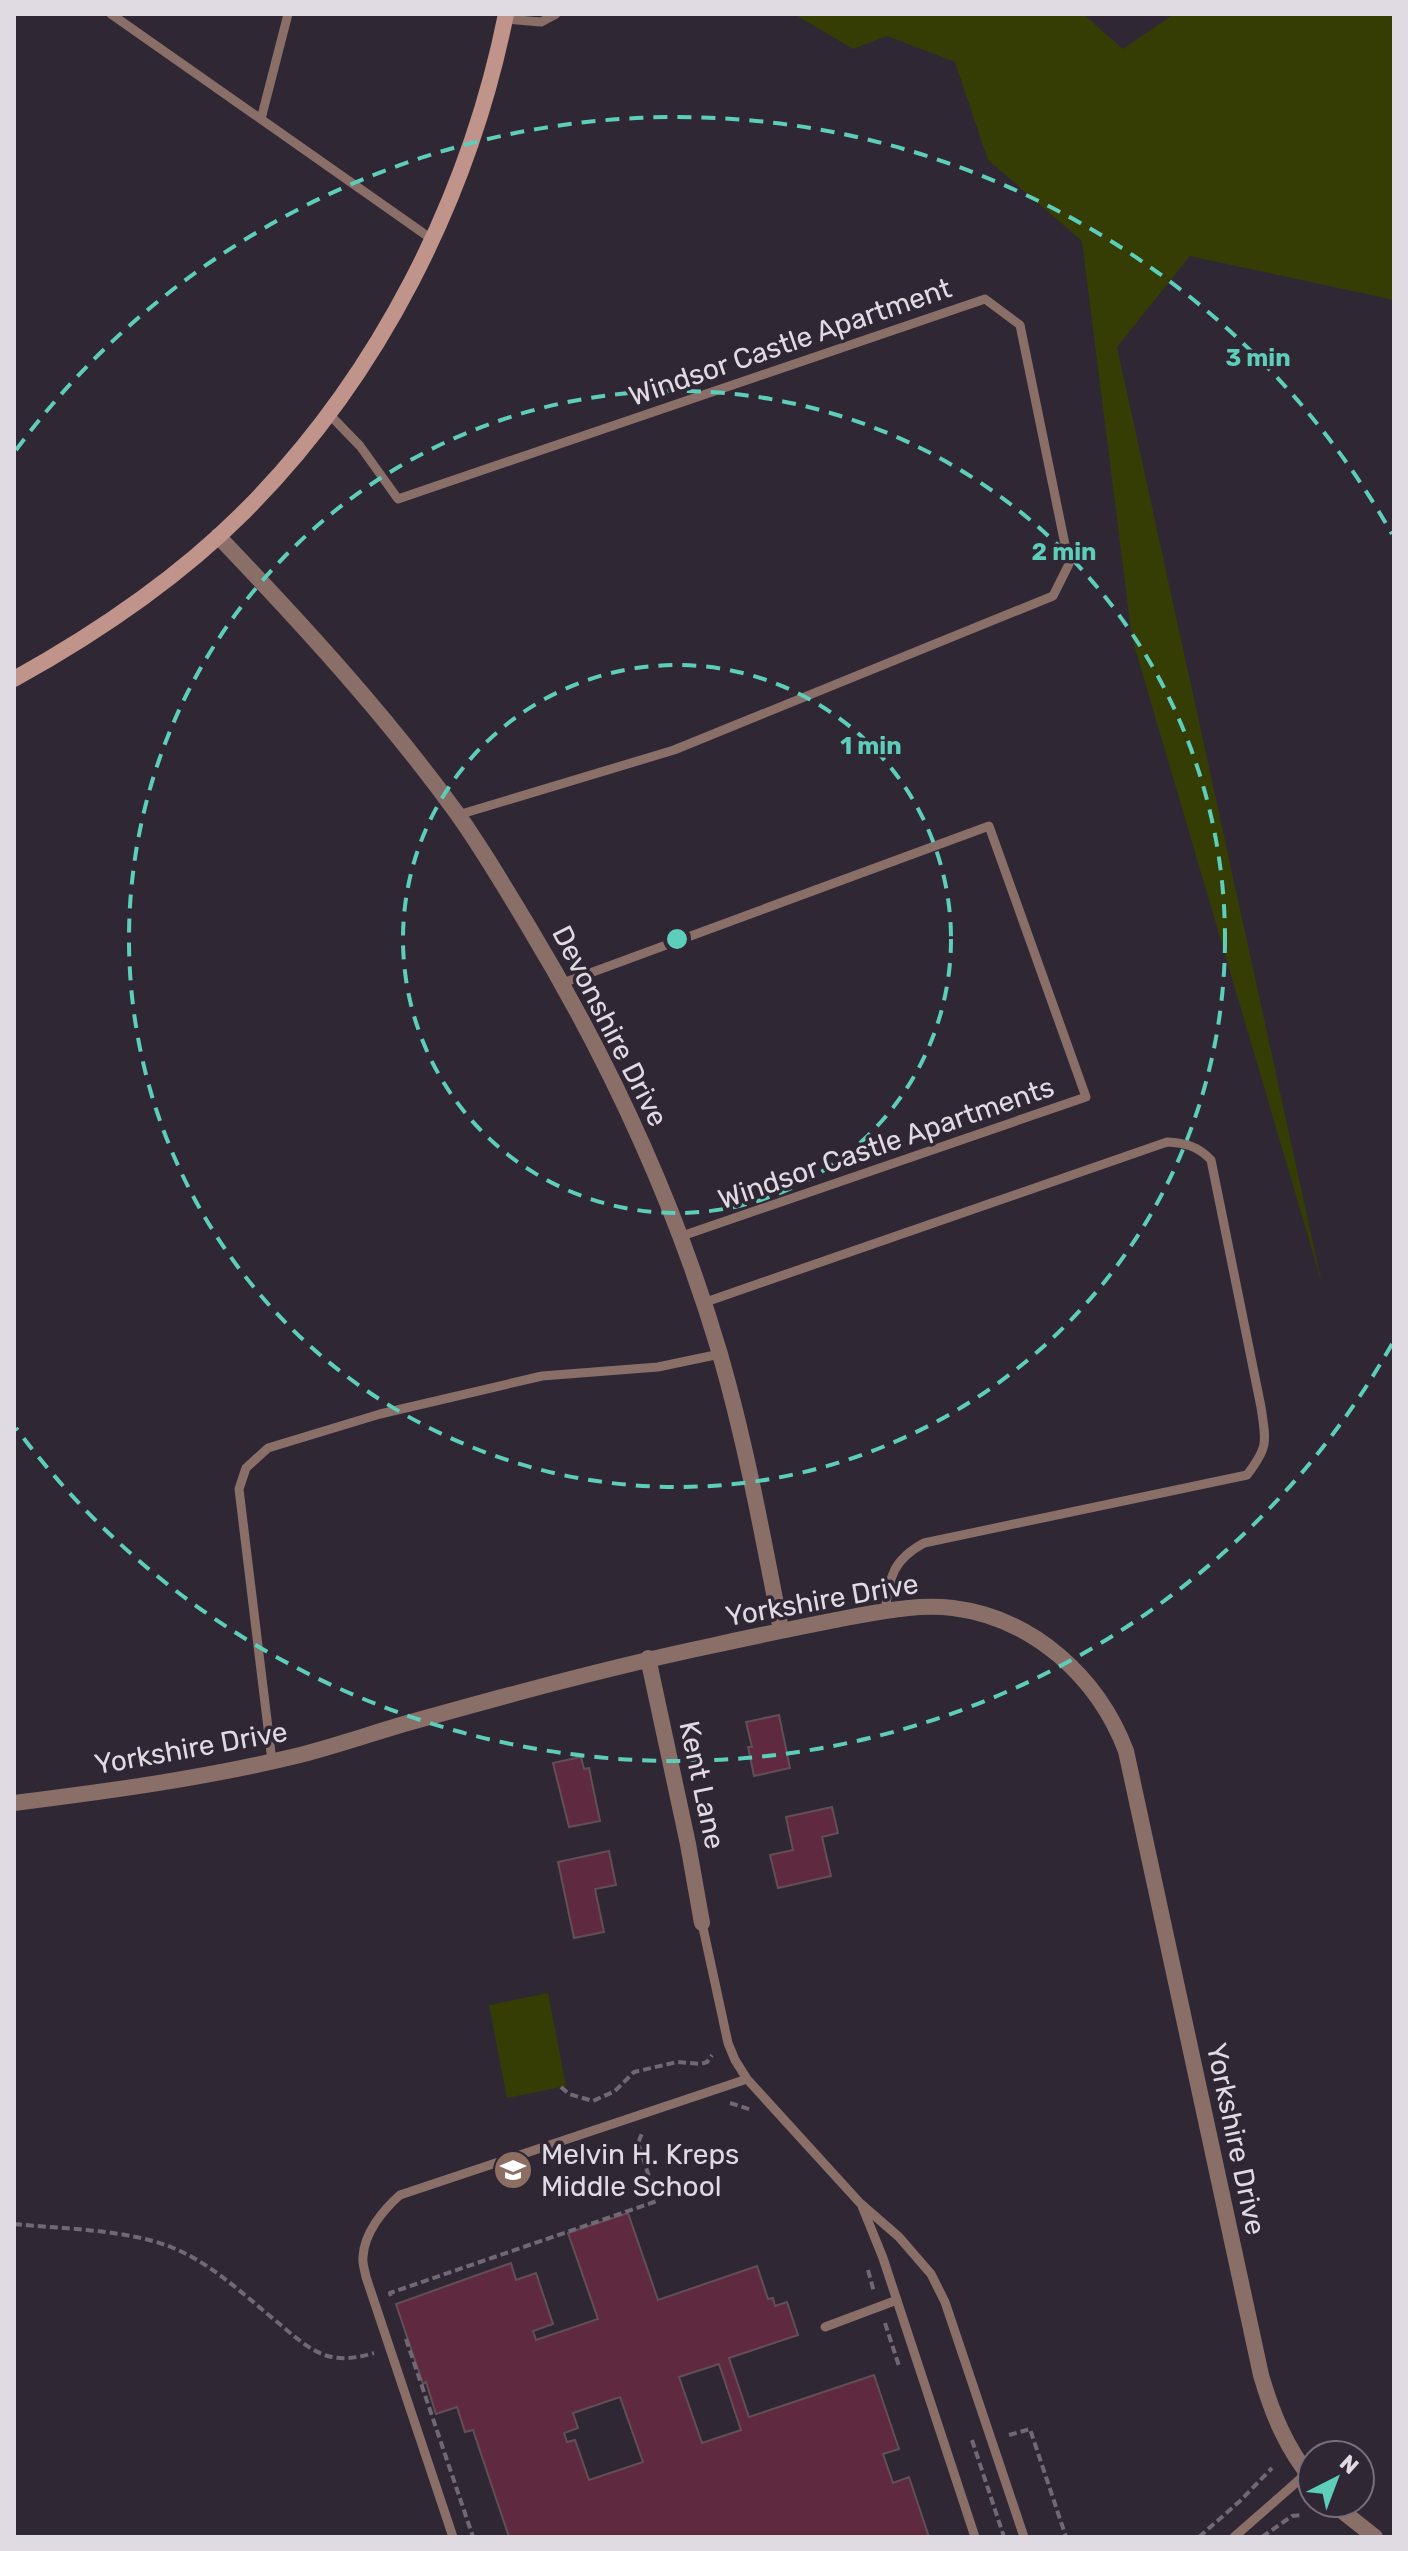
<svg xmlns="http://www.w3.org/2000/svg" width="1408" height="2551" font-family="Rubik,sans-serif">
	<rect width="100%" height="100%" fill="#302734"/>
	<path fill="#353d04" d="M794,14H1083L1123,49L1174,14H1394V300L1190,256L1117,347L1322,1284L1132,638L1082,241L988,160L955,62L887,36L853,49Z
		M548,1993L566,2086L507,2098L489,2005Z"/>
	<path fill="#5f2a40" stroke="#624f55" stroke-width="2" fill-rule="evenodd" d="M779,1715L790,1768L754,1776L748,1747H752L746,1722Z
		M581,1757L584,1769L589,1768L600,1821L569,1827L553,1763Z
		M832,1807L838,1833L822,1837L831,1876L778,1888L770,1855L793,1850L786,1817Z
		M609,1851L616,1885L595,1889L604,1932L574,1938L558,1862Z
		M628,2213L658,2300L757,2266L768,2299L773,2298L775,2306L787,2302L798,2335L729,2358L749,2417L874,2375L899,2449L883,2454L893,2483L909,2477L929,2537H509L473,2430L465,2432L457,2407L436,2414L426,2382L423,2384L396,2304L511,2263L516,2280L536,2273L553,2324L533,2331L536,2340L598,2319L568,2233ZM719,2364L741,2430L702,2443L679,2377ZM620,2397L643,2462L589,2480L575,2440L567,2442L564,2433L578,2428L573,2413Z"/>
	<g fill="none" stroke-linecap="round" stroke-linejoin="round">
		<path stroke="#706874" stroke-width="4" stroke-dasharray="8 4" stroke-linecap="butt" d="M561,2087L569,2094L593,2101L615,2091L634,2072L677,2062L701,2064L707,2062L712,2055
			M730,2103L752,2110
			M14,2224C64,2229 124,2229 171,2247C211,2263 243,2294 276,2321C292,2334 311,2353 332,2357C346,2360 360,2357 374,2353
			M868,2270L874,2292
			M391,2296L390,2293L657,2201L638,2143L643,2131
			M885,2323L899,2366
			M406,2339L473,2537
			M1009,2435L1030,2429L1066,2537
			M972,2440L1004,2537
			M1199,2537L1240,2501L1272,2468
			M1262,2537L1292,2516L1303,2515"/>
		<path stroke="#8a6e68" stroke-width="9" d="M111,14L433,240
			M505,19L541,22L556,14
			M261,119L288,14
			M328,413L360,446L398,499L985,299L1020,325L1069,564L1053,596L674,750L458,815
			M563,983L989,826L1086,1097L679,1237
			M703,1303L1167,1142C1185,1143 1198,1146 1211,1160L1261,1407C1266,1442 1269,1446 1247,1475L924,1543C891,1561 890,1578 885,1611
			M272,1761L239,1489L246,1468L268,1448L380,1414L542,1376L658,1367L720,1354
			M702,1923L728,2043L735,2060L747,2079L860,2203L899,2237L931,2274L945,2302L1024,2537
			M862,2206L883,2258L975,2537
			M825,2327L897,2300
			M453,2537L366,2277C365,2271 362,2263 363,2257C364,2233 383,2210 400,2195L747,2079
			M1234,2537L1307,2473"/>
		<path stroke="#8a6e68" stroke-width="16" d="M218,536C302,624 384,713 456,812C482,848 504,886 527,924C608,1058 675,1202 720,1354C746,1444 763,1537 781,1630
			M648,1658L688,1844L702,1923
			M14,1803C110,1791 206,1778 300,1755C335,1746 370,1734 404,1724C508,1695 610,1667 715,1645C760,1635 805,1626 851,1617C885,1611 919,1604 953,1608C1033,1618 1098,1677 1126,1751L1261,2375C1272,2413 1286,2448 1312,2479
			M1332,2503L1375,2537"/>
		<path stroke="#c0948b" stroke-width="16" d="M14,679C97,633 177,579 244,512C378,378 469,198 506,14"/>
	</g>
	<g fill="none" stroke="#5dceb9" stroke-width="4" stroke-dasharray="14 10">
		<circle cx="677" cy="939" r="274"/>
		<circle cx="677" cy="939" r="548"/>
		<path d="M1392 1344A822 822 0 0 1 16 1428M16 450A822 822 0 0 1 1392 534"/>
	</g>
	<defs>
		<symbol id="school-disc" viewBox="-11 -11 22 22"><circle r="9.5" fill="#8d6e63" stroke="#302734"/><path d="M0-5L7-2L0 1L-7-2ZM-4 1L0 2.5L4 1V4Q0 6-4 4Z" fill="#fff"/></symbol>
	</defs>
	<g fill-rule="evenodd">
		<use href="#school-disc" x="491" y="2148" width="44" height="44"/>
	</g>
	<g text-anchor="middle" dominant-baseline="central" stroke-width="7" stroke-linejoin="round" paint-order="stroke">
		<g font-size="28" fill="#e0dae3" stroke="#302734">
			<text transform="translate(790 342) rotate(-19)">Windsor Castle Apartment</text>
			<text transform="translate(610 1026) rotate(63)">Devonshire Drive</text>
			<text transform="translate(886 1143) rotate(-19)">Windsor Castle Apartments</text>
			<text transform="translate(822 1600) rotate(-10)">Yorkshire Drive</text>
			<text transform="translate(191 1748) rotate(-10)">Yorkshire Drive</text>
			<text transform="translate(702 1785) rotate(78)">Kent Lane</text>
			<text transform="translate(1236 2139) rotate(78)">Yorkshire Drive</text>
		</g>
		<g font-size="28" fill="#e0dae3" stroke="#302734" text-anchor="start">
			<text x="541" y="2154">Melvin H. Kreps<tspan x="541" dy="32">Middle School</tspan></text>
		</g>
	</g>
	<circle cx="677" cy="939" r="12" fill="#5dceb9" stroke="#302734" stroke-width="4"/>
	<g font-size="24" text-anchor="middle" font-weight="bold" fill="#5dceb9" stroke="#302734" stroke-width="7" stroke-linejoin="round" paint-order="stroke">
		<text x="1258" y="366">3 min</text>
		<text x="1064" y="560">2 min</text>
		<text x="871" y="754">1 min</text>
	</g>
	<rect width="1408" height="2551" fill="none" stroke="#e0dae3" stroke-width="32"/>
	<g transform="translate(1336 2479) rotate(42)"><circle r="38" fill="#302734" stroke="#766f7a" stroke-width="2"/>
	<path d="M0-6L14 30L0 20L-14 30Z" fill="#5dceb9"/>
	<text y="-12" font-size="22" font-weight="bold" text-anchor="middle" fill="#e0dae3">N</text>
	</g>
</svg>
